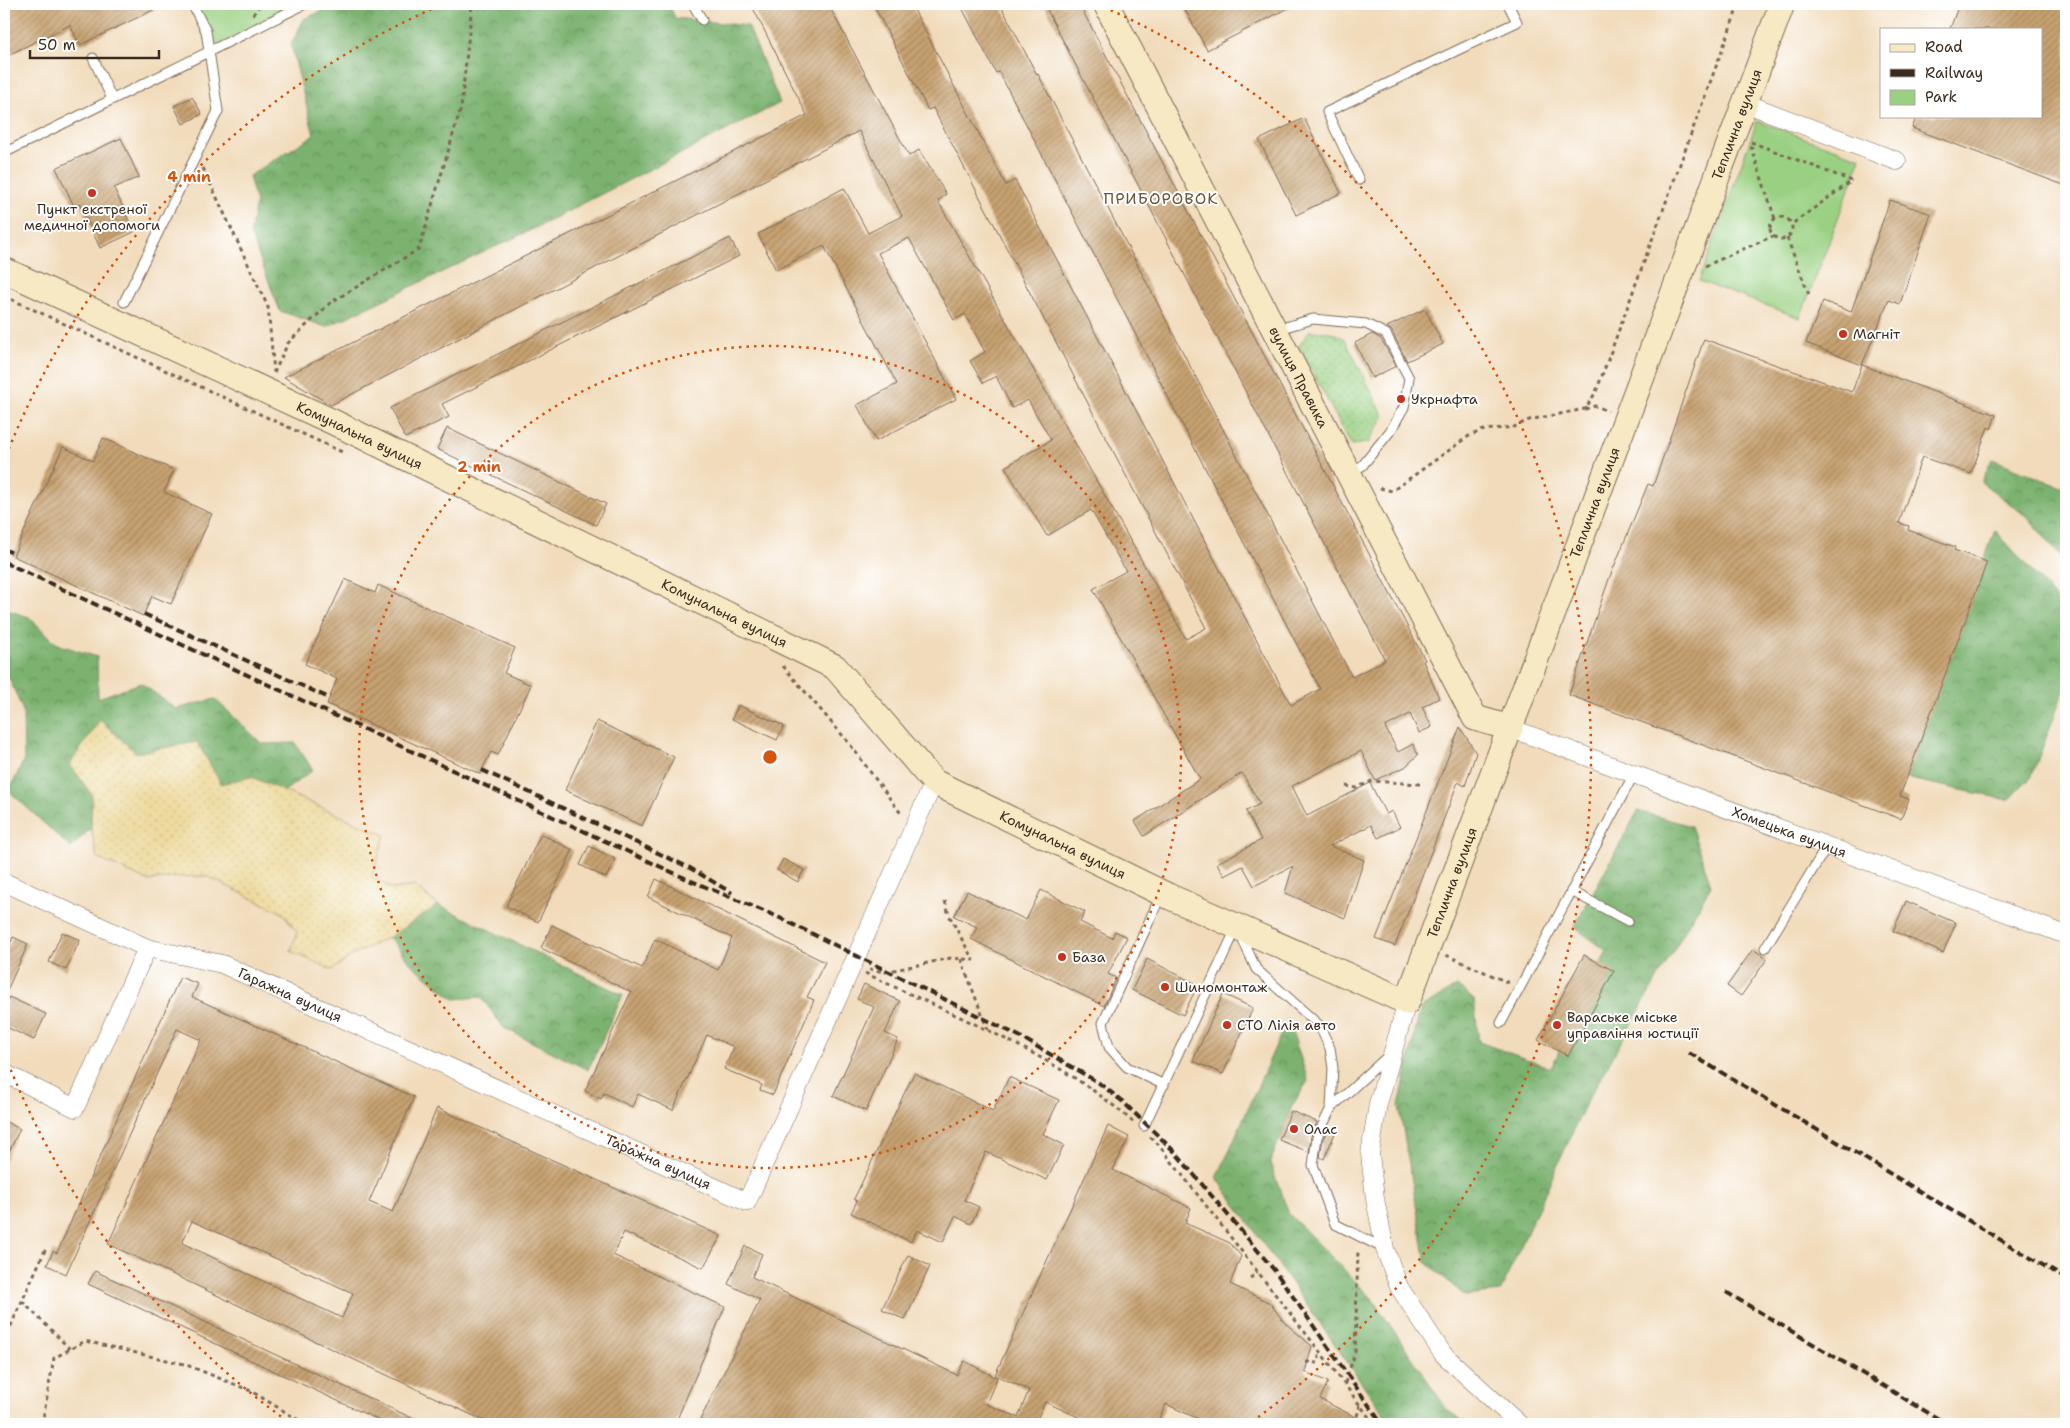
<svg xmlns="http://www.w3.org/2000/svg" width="2070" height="1428" font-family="'Shantell Sans',sans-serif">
	<defs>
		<pattern id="grass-dots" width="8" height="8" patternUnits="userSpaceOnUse" patternTransform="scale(1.25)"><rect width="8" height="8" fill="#9ad082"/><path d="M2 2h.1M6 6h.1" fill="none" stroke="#7fa96a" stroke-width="1.8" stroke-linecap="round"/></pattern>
		<pattern id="forest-crowns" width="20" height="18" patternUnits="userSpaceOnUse" patternTransform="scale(1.25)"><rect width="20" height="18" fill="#7bb270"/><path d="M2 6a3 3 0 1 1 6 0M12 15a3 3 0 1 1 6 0" fill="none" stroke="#66915b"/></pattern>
		<pattern id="sand-dots" width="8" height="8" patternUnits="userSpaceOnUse" patternTransform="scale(1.25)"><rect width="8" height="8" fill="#eeda9e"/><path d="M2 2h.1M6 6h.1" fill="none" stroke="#cdbb88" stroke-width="1.8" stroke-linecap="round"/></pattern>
		<pattern id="building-hatch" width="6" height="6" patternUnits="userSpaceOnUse" patternTransform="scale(1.25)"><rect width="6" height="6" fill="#c7a271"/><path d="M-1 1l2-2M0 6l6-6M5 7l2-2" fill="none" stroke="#a3845c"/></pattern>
	</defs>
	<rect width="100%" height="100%" fill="#fff"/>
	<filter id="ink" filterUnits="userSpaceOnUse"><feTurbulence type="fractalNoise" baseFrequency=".02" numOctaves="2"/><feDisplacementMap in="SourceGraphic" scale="10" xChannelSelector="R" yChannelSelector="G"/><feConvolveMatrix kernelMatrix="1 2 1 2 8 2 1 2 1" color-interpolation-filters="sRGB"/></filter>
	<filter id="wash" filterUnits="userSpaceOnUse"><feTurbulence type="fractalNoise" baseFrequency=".0096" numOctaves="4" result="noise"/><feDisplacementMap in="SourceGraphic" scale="20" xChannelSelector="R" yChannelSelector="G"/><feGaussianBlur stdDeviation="1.12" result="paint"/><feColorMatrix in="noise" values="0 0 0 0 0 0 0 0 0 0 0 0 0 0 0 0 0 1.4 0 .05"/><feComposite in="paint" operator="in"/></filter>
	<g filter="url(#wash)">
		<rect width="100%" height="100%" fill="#f1dbbb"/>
		<path fill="url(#grass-dots)" stroke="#6a7d50" d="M1309,331L1331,332L1345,339L1384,417L1368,443L1351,445L1299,346Z"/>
		<path fill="url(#forest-crowns)" stroke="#5b6e47" d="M336,4H669L675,18L748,26L780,103L537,227L326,327L280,311L250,233L256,203L249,176L314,135L291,45L304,19Z
			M1992,459L2066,489V562L2026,516L1981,482Z
			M1995,530L2066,610V685L2031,778L2008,800L1905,778Z
			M4,609L29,617L57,644L97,657L98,698L141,683L176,709L215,699L262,744L295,743L313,770L283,792L251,777L221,784L197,742L136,753L100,720L70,764L92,795L91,828L71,848L9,791L24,760L23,711L8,675L4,674Z
			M1638,811L1691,826L1711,885L1586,1103L1500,1292L1465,1296L1426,1262L1399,1106L1420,1009L1457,986L1474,1000L1479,1042L1551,1068L1607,951L1574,927Z
			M438,905L623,995L588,1070L504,1028L481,997L454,999L411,964L389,937Z
			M1288,1018L1308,1081L1292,1106L1270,1163L1289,1214L1371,1297L1448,1411L1468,1424H1391L1217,1178Z"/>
		<path fill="url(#sand-dots)" stroke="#94825e" d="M100,720L136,753L197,742L221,784L251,777L385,835L372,877L392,889L414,886L438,905L389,937L351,956L332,970L291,951L297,932L283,913L206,876L175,877L148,881L97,858L91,828L92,795L70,764Z"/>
		<path fill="#9ad082" stroke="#6a7d50" d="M192,4H305L208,51L206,31Z
			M1757,121L1861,158L1800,318L1699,281Z"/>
		<g id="blocks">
			<path fill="url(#building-hatch)" fill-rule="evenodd" d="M4,4H166L80,45L70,25L4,57Z
				M751,4H828L909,156L919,150L946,194L938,201L1186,639L1206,628L933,108L928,110L873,4H911L1006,185L1015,180L1291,705L1320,689L999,72L996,73L960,4H1000L1037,75L1038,74L1352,677L1385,660L1044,4H1079L1425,660L1423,661L1439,698L1422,707L1432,727L1419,733L1410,714L1385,727L1398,752L1413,744L1418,755L1405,767L1375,780L1361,751L1292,786L1307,816L1370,783L1386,814L1392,811L1400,827L1378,838L1371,825L1330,846L1364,860L1345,918L1285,893L1293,866L1254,886L1243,866L1224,876L1217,863L1261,840L1246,811L1260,804L1242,773L1144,836L1135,821L1200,779L1093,589L1126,571L1091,510L1047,536L1005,467L1051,440L1028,400L1012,408L996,376L983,383L970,361L985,352L965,314L954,320L909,238L878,253L956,399L876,441L857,405L897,384L824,246L776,270L758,234L844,188L868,233L902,216L859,131L331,405L284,377L807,115Z
				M1182,4H1296L1207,50Z
				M1959,4H2066V186L1912,128L1917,116H2041V29H1950Z
				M192,97L202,114L183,124L174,106Z
				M1304,118L1341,193L1296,215L1259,140Z
				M121,138L139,177L114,188L134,232L100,248L80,204L74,206L56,168Z
				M1890,200L1931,214L1900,304L1889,300L1862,365L1806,343L1823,301L1851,312Z
				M730,238L739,256L442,404L449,417L405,438L390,408Z
				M1425,309L1443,344L1407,361L1392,331L1387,327Z
				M1372,334L1381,339L1396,366L1372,378L1355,343Z
				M1704,339L1852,392L1862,365L1996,415L1991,429L1988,427L1971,474L1922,457L1899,523L1909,526L1908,530L1955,547L1954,550L1987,562L1900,796L1909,799L1901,819L1569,695L1609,579L1648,484L1653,486Z
				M447,428L606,504L596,525L437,449Z
				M103,438L174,470L164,492L212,514L171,604L152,596L143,616L13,556L63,447L93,461Z
				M345,579L375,593L378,585L515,648L504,673L531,685L498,755L491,752L480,774L327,704L337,679L305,664Z
				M738,705L784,726L777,740L732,719Z
				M597,721L674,757L642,826L565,790Z
				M1460,727L1476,753L1465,786L1458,782L1395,946L1376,939Z
				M541,834L573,850L538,922L506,906Z
				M589,846L615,859L606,878L580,865Z
				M783,859L804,870L798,882L777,870Z
				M656,879L825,962L807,997L814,1000L773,1095L760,1090L762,1085L724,1069L734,1047L707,1035L673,1110L638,1094L632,1107L604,1093L601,1099L585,1091L631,992L541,948L552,925L642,968L655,939L718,970L732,938L648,897Z
				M1041,890L1085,912L1080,922L1112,938L1115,931L1127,937L1108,974L1116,978L1104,1006L971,939L977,927L954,916L967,891L1026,920Z
				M1906,901L1956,923L1943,953L1893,931Z
				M62,932L80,940L66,970L49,962Z
				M13,937L28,944L4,997V944L9,946Z
				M1753,949L1767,959L1741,996L1727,986Z
				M1584,955L1614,971L1568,1056L1538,1040Z
				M1147,959L1198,985L1183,1015L1132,990Z
				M180,977L198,984L192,997L414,1097L369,1202L393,1212L437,1108L721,1236L703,1268L624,1232L613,1255L725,1307L675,1424H491L108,1244L201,1040L177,1029L66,1274L47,1265L53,1251L57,1253ZM192,1221L353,1293L342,1318L182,1243Z
				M864,984L900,1001L885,1033L898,1039L866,1111L833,1096L874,1007L857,999Z
				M1223,994L1253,1008L1223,1074L1193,1061Z
				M9,997L46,1014L34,1040L4,1026V1008Z
				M914,1073L993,1111L1009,1077L1059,1100L1043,1134L1064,1145L1047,1180L986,1152L964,1200L979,1207L971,1224L955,1216L943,1242L917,1230L911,1242L851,1213L857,1201L854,1199Z
				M1291,1111L1317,1122L1311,1136L1309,1152L1279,1140Z
				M4,1121L20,1129L4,1162Z
				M1108,1126L1129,1137L1113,1170L1191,1208L1185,1223L1230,1243L1241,1256L1230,1284L1270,1303L1284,1322L1312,1346L1305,1372L1328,1382L1320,1399L1369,1424H1209L1166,1404L1157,1424H1094L1045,1402L1035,1424H698L760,1300L728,1284L745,1246L762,1254L752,1277L957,1375L964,1361L997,1378L986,1404L1018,1417L1029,1390L995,1375Z
				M1329,1127L1336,1131L1324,1159L1320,1157L1323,1139Z
				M908,1255L930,1266L905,1320L882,1309Z
				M95,1271L425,1424H387L88,1284Z"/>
		</g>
	</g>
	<g filter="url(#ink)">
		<use href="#blocks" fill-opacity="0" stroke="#7b6855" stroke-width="1"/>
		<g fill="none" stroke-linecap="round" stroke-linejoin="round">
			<defs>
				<path id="lane" d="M693,4L702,20
					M93,58L112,99
					M4,153L305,4
					M1359,180L1327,112L1517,22L1508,4
					M124,302L218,111L206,31L192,4
					M1275,330L1313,319L1366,324L1386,334L1409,378L1404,407L1391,430L1362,466L1348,471
					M1571,891L1628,921
					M1161,895L1103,1023L1109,1047L1127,1067L1164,1085
					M1240,933L1256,969L1319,1025L1330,1048L1333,1068L1331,1108
					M1765,948L1827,846
					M1501,1023L1634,774
					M1144,1126L1236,929
					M1385,1249L1335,1224L1313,1165L1317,1137L1331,1108L1389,1055"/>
				<g id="street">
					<path d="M1745,103L1897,161"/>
					<path id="s1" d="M1510,728L2066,935"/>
					<path id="s2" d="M4,882L147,948L222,964L747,1202L934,782"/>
					<path d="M1407,1002L1378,1104L1370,1154L1375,1199L1385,1249L1399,1287L1443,1354L1519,1424"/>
					<path d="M4,1073L75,1108L147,948"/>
				</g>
				<g id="secondary">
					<path id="s3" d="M1106,4L1475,718L1510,728"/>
					<path id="s4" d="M4,270L331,421L835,667L934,782L1168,896L1407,1002L1782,4"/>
				</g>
			</defs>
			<use href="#lane" stroke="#7b6855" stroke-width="11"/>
			<use href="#street" stroke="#7b6855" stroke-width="19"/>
			<use href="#secondary" stroke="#7b6855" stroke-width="27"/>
			<path stroke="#7b6855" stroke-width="3" stroke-dasharray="4 4" stroke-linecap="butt" d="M253,15L260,4
				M1751,142L1852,181L1792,224
				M1751,146L1775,219
				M203,168L268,307L274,372
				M1770 228a11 11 0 1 1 22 0a11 11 0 1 1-22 0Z
				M1787,238L1809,295
				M1705,266L1773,236
				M4,296L342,452
				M274,373L288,343L330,303L419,249L461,108L472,4
				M1585,409L1595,406L1608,411
				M1380,488L1392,491L1469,436L1484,430L1514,427L1529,420L1585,409L1596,392L1739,4
				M783,666L849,743L902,815
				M1346,786L1356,788L1372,781L1420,784
				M945,901L949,915L973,960
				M1446,955L1509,983
				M961,959L989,1033
				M869,969L885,972L951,958L974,960
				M865,973C956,1017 1059,1055 1134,1123
				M1150,1137L1158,1144L1328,1362L1374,1424
				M1250,1278L1258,1273
				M22,1301L70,1349
				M4,1341L46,1248
				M1306,1362L1318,1363L1320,1351
				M1345,1383L1355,1353L1358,1249
				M42,1424L54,1358L85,1341L184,1364L251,1391L305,1424
				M1355,1424L1360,1405"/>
			<use href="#lane" stroke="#fff" stroke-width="9"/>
			<use href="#street" stroke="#fff" stroke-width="18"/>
			<use href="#secondary" stroke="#f7e9c3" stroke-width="25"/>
			<path stroke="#3b2a1e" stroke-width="4" stroke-dasharray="8 4" stroke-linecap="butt" d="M4,549L14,554
				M4,562L689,880L778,917L1019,1036L1099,1083L1122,1101L1174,1151L1275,1271L1382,1424
				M144,614L329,698
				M482,770L690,868L732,893
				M1689,1053L2066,1279
				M1726,1292L1947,1424"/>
		</g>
	</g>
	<g fill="none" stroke="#d7540e" stroke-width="2.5" stroke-dasharray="2.5 5">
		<circle cx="770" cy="757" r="411"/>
		<path d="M287 1421A821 821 0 0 1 6 1058M6 456A821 821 0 0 1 443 4M1097 4A821 821 0 0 1 1253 1421"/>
	</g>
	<g fill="#c8321e" stroke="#fff" stroke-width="2">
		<circle cx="92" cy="193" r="5"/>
		<circle cx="1843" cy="334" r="5"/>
		<circle cx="1401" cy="399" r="5"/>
		<circle cx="1062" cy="957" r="5"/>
		<circle cx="1165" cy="987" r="5"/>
		<circle cx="1227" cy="1025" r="5"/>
		<circle cx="1557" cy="1025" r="5"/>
		<circle cx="1294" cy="1129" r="5"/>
	</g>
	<g text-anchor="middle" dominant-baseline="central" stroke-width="4" stroke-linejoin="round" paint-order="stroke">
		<g font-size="14" fill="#3b2a1e" stroke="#fff">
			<text stroke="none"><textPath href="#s4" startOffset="2532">Теплична вулиця</textPath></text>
			<text stroke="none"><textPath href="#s3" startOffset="420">вулиця Правика</textPath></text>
			<text stroke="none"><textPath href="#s4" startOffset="392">Комунальна вулиця</textPath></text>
			<text stroke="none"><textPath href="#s4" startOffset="2128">Теплична вулиця</textPath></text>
			<text stroke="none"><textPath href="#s4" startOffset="798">Комунальна вулиця</textPath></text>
			<text stroke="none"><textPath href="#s1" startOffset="298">Хомецька вулиця</textPath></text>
			<text stroke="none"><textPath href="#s4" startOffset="1216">Комунальна вулиця</textPath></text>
			<text stroke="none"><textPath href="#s4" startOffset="1722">Теплична вулиця</textPath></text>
			<text stroke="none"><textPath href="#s2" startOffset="309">Гаражна вулиця</textPath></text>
			<text stroke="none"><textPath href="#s2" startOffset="714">Гаражна вулиця</textPath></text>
		</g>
		<g font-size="14" fill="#3b2a1e" stroke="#fff" text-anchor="start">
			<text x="92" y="209" text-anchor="middle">Пункт екстреної<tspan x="92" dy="16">медичної допомоги</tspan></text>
			<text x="1853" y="334">Магніт</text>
			<text x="1411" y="399">Укрнафта</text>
			<text x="1072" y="957">База</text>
			<text x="1175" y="987">Шиномонтаж</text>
			<text x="1567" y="1017">Вараське міське<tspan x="1567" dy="16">управління юстиції</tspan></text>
			<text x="1237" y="1025">СТО Лілія авто</text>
			<text x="1304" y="1129">Олас</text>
		</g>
		<g font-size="16" letter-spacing="1" fill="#6c543b" stroke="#fff">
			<text x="1161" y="198">ПРИБОРОВОК</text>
		</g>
	</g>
	<circle cx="770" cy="757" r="8" fill="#d7540e" stroke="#fff" stroke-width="2.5"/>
	<g font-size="15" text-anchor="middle" font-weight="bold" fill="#d7540e" stroke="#fff" stroke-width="4" stroke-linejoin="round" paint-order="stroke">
		<text x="189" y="182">4 min</text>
		<text x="479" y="472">2 min</text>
	</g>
	<rect width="2070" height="1428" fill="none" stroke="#fff" stroke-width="20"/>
	<rect x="1880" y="28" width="162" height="90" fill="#ffffff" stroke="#b1aaa5"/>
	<rect x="1890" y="44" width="25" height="8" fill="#f7e9c3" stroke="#b1aaa5"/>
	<text x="1925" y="52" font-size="15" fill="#3b2a1e">Road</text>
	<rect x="1890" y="69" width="25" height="8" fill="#3b2a1e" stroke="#b1aaa5"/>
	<text x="1925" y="78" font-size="15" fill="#3b2a1e">Railway</text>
	<rect x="1890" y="90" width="25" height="15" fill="#9ad082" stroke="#b1aaa5"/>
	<text x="1925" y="102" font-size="15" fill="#3b2a1e">Park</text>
	<path d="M30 50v8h129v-8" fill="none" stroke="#3b2a1e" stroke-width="2.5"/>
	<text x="38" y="50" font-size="15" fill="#3b2a1e" stroke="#ffffff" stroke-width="4" paint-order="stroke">50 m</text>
</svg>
